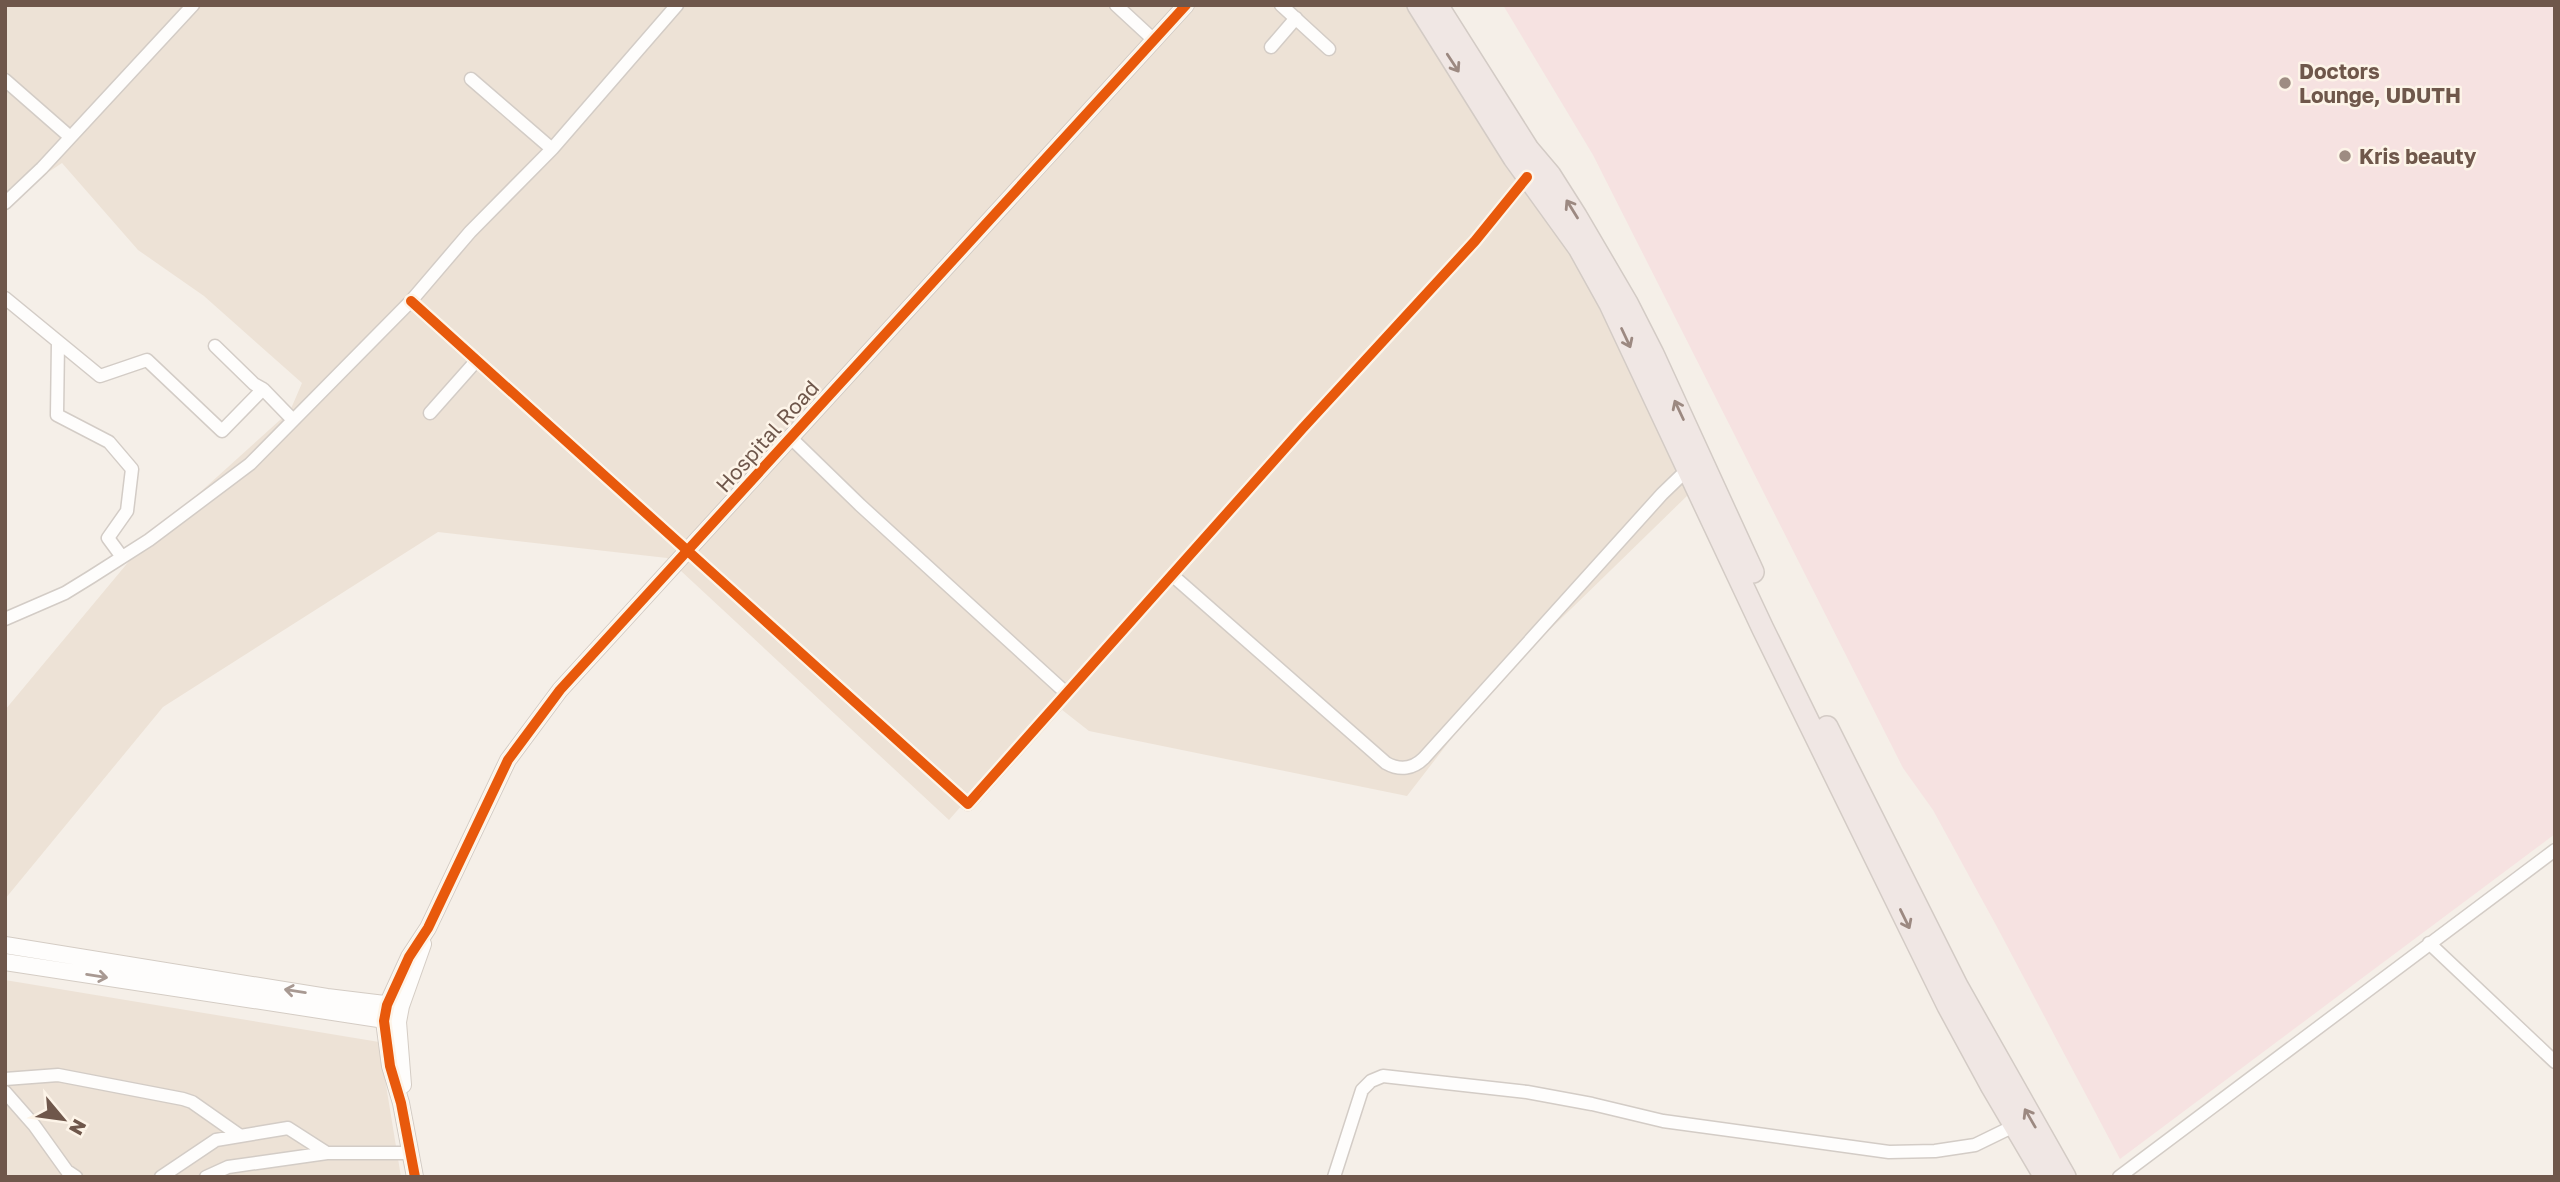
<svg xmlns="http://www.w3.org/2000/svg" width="2560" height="1182" font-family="'Golos Text',sans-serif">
	<rect width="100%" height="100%" fill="#f5efe8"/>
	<path fill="#ede2d6" d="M5,5H1441L1636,330L1690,493L1492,686L1407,796L1089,731L1052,702L949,820L667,558L438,532L163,707L5,899V710L145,542L290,411L302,383L204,296L138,250L62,163L5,201Z
		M5,980L379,1042L401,1177H5Z"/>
	<path fill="#f6e2e1" d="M1503,5H2555V834L2120,1159L1997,927L1933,810L1903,768L1593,155Z"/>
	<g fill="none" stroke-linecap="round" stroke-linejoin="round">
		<defs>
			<path id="street" d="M1116,5L1155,41
				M1281,5L1329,49
				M1271,47L1296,18
				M471,79L552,149
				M5,80L69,136
				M5,203L42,168L193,5
				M5,298L100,376L147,360L222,431L263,389L293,420
				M411,301L968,804L1302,429L1475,241L1527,177
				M58,342L57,415L109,442L132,469L127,511L108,538L122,557
				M215,346L254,384L263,389
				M430,413L477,360
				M791,438L860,505L1065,692
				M1172,575L1386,763C1400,771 1413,769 1424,758L1662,494L1689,468
				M5,619L65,593L91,577L149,540L250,464L411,301L470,232L552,149L677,5
				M2429,943L2555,1062
				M5,1079L58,1075L183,1099L192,1102L239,1135
				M5,1092L34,1125L67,1171L76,1177
				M161,1177L216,1140L288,1128L327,1153
				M206,1177L228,1167L327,1153H411
				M1334,1177L1362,1090L1371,1081L1383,1076L1527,1092L1592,1104L1663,1121L1889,1152L1935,1151L1975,1145L2014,1126
				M2119,1177L2555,850"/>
			<path id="secondary" d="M5,945L327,997L401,1006
				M5,962L398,1022
				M403,1085L398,1022L401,1006L423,944
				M415,1177L401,1103L390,1066L384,1021L387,1005L409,957L428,928L508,760L560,690L1186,5"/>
			<path id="highway" d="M1418,5L1514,158L1579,248L1610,304L1763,629L1948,1006L1992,1087L2045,1177
				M1437,5L1528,149L1550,175L1576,216L1627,303L1653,354L1753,572
				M1827,727L1957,986L2065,1177"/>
		</defs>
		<use href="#street" stroke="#d3ccc6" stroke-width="15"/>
		<use href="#secondary" stroke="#d4ccc4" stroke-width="18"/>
		<use href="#highway" stroke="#d3cbc5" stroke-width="24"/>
		<use href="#street" stroke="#fefdfc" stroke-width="12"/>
		<use href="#secondary" stroke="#fefdfc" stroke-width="16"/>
		<use href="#highway" stroke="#f0e7e4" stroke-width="21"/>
		<defs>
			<path id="cycleway" d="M411,301L968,804L1302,429L1475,241L1527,177
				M415,1177L401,1103L390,1066L384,1021L387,1005L409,957L428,928L508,760L560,690L1186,5"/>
		</defs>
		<use href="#cycleway" stroke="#fdf4e8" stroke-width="15"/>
		<use href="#cycleway" stroke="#e8590c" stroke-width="10"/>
	</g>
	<defs><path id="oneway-shaft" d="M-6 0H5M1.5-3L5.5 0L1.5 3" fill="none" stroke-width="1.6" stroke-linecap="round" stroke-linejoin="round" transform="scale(1.75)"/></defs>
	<g stroke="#9c8981">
		<use href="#oneway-shaft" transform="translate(1453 63) rotate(57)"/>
		<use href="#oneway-shaft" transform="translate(1572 209) rotate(-122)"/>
		<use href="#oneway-shaft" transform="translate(1626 338) rotate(65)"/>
		<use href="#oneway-shaft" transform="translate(1679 410) rotate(-115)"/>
		<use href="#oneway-shaft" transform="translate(1905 919) rotate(64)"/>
		<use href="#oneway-shaft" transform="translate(2030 1118) rotate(-120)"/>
	</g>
	<g stroke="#a89992">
		<use href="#oneway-shaft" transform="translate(97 976) rotate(9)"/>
		<use href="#oneway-shaft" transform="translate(295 991) rotate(-171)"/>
	</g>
	<g fill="#9e8c82" stroke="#fdf4e8" stroke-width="2.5">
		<circle cx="2285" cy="83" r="7"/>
		<circle cx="2345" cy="156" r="7"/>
	</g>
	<g text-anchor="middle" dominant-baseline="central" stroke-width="5" stroke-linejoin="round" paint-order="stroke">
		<g font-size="21" font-weight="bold" fill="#6f574b" stroke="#fdf4e8" text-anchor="start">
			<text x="2299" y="71">Doctors<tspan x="2299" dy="24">Lounge, UDUTH</tspan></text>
			<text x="2359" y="156">Kris beauty</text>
		</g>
		<g font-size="21" fill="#6f574b" stroke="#fdf4e8">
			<text transform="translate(767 436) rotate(-48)">Hospital Road</text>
		</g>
	</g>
	<rect width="2560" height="1182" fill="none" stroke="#6f574b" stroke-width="14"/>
	<g transform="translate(63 1119) rotate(119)" stroke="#fdf4e8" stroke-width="5" paint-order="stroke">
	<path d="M0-5L12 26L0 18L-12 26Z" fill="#6f574b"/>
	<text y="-10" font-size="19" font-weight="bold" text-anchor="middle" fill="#6f574b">N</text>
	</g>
</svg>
